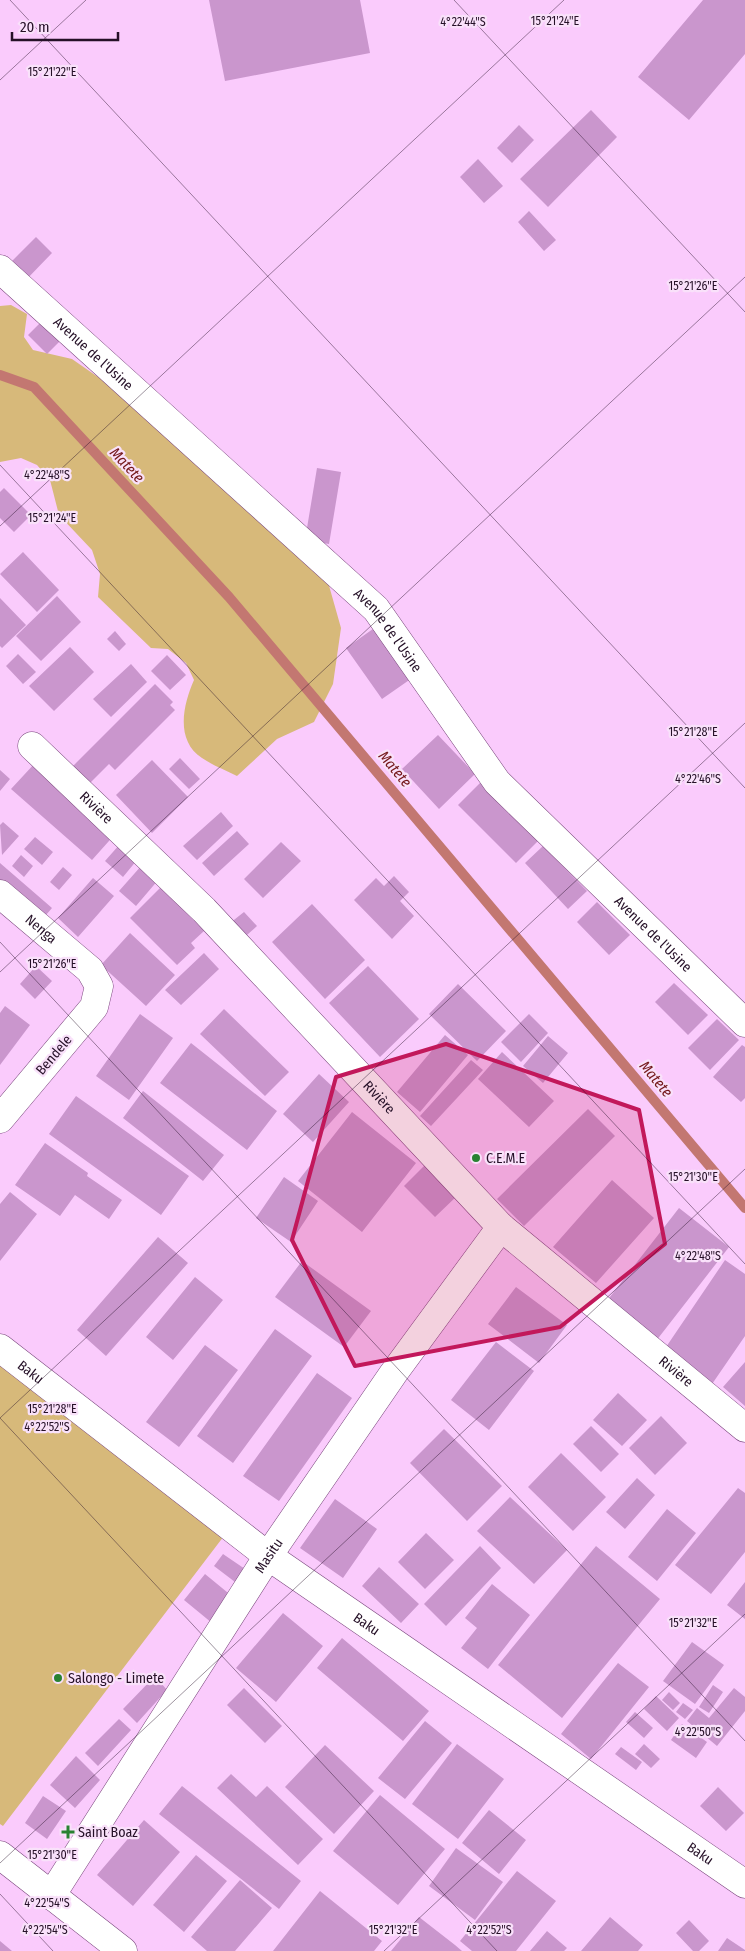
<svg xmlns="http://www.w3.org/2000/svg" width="745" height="1951" font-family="'Fira Sans Condensed',sans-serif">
	<rect width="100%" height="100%" fill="#facbfc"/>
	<path fill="#d7b97a" d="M11,305L27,314L24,337L33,350L72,359L276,501L328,582L341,628L333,684L314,722L277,739L237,776C225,770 212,765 202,758C175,740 183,705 194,680L186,663L168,649L151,648L98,597L100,574L92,550L59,515L50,480L37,465L21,458L0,462V306Z
		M0,1358L227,1532L3,1826L0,1824Z"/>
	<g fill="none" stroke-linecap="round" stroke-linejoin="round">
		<path stroke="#c37771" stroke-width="10" d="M0,375L34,387L229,597L745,1208"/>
	</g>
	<path fill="#ca96cd" d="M209,0H360L370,53L225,81Z
		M703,0H745V54L689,120L638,77Z
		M591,110L617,137L548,207L520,179Z
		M519,125L534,140L512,163L497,148Z
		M478,159L503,186L484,203L460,177Z
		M529,211L556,240L544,251L518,222Z
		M36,237L52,253L23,283L6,267Z
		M41,322L60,341L47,354L28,335Z
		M317,468L341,472L329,544L305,540Z
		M4,488L31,515L14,532L0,518V492Z
		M23,552L59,590L37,612L0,574Z
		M57,596L81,622L41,661L16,636Z
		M0,598L26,625L2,648L0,646Z
		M380,624L415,676L382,699L346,648Z
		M115,631L126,644L119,651L107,639Z
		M70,647L94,672L54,711L29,686Z
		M18,654L36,672L23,684L6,666Z
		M167,655L186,675L170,690L151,671Z
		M131,664L147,682L111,717L93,699Z
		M155,684L173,702L170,705L175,710L115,770L109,764L89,784L72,767Z
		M438,735L475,774L439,809L402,769Z
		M180,758L200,779L189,789L169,769Z
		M152,760L188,797L152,833L116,795Z
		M36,762L117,832L92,860L11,789Z
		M0,770L10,779L0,791Z
		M481,782L539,840L516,863L458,805Z
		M221,812L233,826L197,860L183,846Z
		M3,822L19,836L2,855L0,825Z
		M237,831L249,844L214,876L202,863Z
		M35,837L53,852L42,865L24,849Z
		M281,842L301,861L263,898L244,879Z
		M120,844L137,860L123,877L105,861Z
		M543,846L587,891L568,909L525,863Z
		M21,855L33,866L24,877L12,866Z
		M0,863L52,908L40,922L0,886Z
		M142,865L159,879L136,906L119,891Z
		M63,867L72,875L59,890L50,882Z
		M394,876L409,892L400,901L414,916L392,939L354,900L376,878L384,886Z
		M93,878L114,896L78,937L58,918Z
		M161,887L204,931L191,943L195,948L177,965L130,918Z
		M597,902L630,935L609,955L577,922Z
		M312,904L365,960L325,999L272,942Z
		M244,912L257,926L239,942L225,927Z
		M130,933L175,975L146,1006L101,965Z
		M204,953L219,969L181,1005L165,990Z
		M36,966L52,981L35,999L20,984Z
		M368,966L419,1019L380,1057L329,1003Z
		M674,983L708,1015L688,1035L655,1002Z
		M458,984L506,1031L477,1061L429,1014Z
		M5,1006L30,1025L0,1065V1013Z
		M224,1009L289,1072L265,1096L200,1034Z
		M140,1014L173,1038L129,1100L96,1076Z
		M529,1014L548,1033L521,1062L501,1042Z
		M717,1019L739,1040L710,1070L688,1048Z
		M445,1035L468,1055L420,1112L397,1092Z
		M548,1036L568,1053L543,1083L523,1066Z
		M191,1043L277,1111L247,1150L160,1083Z
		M742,1045L745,1047V1098L741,1102L713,1077Z
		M502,1052L554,1101L529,1127L478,1079Z
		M471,1060L483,1070L431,1126L420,1116Z
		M319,1074L349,1102L313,1142L283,1114Z
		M143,1091L224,1155L203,1181L123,1118Z
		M76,1096L189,1176L161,1215L49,1134Z
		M588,1109L615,1136L524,1226L497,1199Z
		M352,1112L416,1163L362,1232L298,1181Z
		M45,1143L88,1173L87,1176L122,1200L109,1219L75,1195L60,1216L15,1185Z
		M426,1164L458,1195L435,1217L404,1186Z
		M284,1177L318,1201L291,1242L256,1218Z
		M612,1180L654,1218L596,1283L553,1247Z
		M10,1192L37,1214L0,1261V1204Z
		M679,1208L729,1247L656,1341L606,1302Z
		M158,1237L188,1263L106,1356L77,1330Z
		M725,1260L745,1274V1336L710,1387L662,1353Z
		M302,1261L371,1311L344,1347L275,1297Z
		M195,1277L223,1300L173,1360L146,1337Z
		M516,1287L567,1325L539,1363L488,1324Z
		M275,1329L312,1356L233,1463L197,1436Z
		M496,1342L534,1371L489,1430L451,1400Z
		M205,1345L238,1370L179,1447L146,1422Z
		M745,1362V1406L723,1387Z
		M317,1373L352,1398L279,1501L243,1476Z
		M618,1393L647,1420L622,1446L593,1420Z
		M661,1416L687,1443L655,1475L629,1448Z
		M591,1426L619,1454L601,1472L573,1444Z
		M444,1429L502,1486L467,1521L410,1463Z
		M561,1453L606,1497L573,1531L528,1487Z
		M637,1478L655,1495L625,1529L606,1512Z
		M738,1488L745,1493V1552L711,1594L675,1565Z
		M510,1497L567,1550L534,1584L477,1531Z
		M335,1499L377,1529L343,1578L300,1548Z
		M667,1509L696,1533L657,1581L628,1557Z
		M426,1533L454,1560L425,1589L398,1562Z
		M480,1546L501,1568L446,1626L424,1604Z
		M596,1546L660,1599L562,1718L498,1665Z
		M223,1554L245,1569L235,1582L214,1566Z
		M379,1567L419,1604L401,1623L362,1586Z
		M205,1574L233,1597L212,1623L184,1600Z
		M745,1582V1619L727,1605Z
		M492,1584L530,1615L488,1669L461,1648L477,1628L465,1618Z
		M283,1613L323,1646L276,1702L236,1668Z
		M342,1638L429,1711L403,1741L317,1668Z
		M692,1642L724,1665L695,1704L663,1681Z
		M618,1663L649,1687L591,1759L561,1734Z
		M155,1676L167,1690L137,1723L123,1709Z
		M713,1685L723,1692L709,1713L699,1707Z
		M244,1688L282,1726L265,1743L227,1705Z
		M734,1688L745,1697V1711L717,1746L687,1721L697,1708L709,1718Z
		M669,1692L680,1703L673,1710L662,1700Z
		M656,1696L679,1718L667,1731L644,1709Z
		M683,1703L693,1710L685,1719L676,1712Z
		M635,1712L653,1728L644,1738L626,1722Z
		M119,1719L131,1730L98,1766L85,1753Z
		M425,1721L452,1743L405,1799L378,1778Z
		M682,1724L707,1742L696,1758L671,1740Z
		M457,1744L504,1779L458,1839L412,1804Z
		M644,1744L660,1759L651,1768L635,1754Z
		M325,1745L374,1791L334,1834L285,1787Z
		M621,1747L642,1762L636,1770L615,1754Z
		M76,1756L100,1780L75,1808L50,1785Z
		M231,1774L256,1797L267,1786L323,1839L298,1865L217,1788Z
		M182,1786L301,1881L279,1909L159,1814Z
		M718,1787L744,1813L726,1831L700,1806Z
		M380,1795L445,1849L398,1905L333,1851Z
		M43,1796L66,1811L47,1839L25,1823Z
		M489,1810L526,1840L499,1874L462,1843Z
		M144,1820L180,1852L133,1906L97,1875Z
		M456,1848L503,1882L475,1920L429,1886Z
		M196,1855L227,1881L184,1932L153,1905Z
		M517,1871L556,1901L516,1951H472L460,1941Z
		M240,1880L272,1908L235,1951H207L191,1937Z
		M320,1891L382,1941L374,1951H273Z
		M419,1917L455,1945L462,1951H391Z
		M610,1917L643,1945L638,1951H581Z
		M689,1920L709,1941L699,1951H693L676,1933Z
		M547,1931L567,1948L564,1951H530Z
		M727,1938L745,1950V1951H718Z
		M0,1941L12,1951H0Z"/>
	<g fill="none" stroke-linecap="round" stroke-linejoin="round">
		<defs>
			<g id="street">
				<path id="s1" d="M0,269L376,609L497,782L745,1023"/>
				<path id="s2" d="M32,746L204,910L501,1227L745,1428"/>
				<path id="s3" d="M0,894L90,970L99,986L94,1007L0,1119"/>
				<path id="s4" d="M0,1348L268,1556L745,1884"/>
				<path d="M0,1855L123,1951"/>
				<path id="s5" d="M51,1896L268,1556L393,1374L501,1227"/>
			</g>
		</defs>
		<use href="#street" stroke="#79467c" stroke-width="29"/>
		<use href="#street" stroke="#fff" stroke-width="28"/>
	</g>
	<path fill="#c2185b" fill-opacity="0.2" stroke="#c2185b" stroke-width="4" stroke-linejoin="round" d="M446,1044L639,1110L665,1244L560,1327L355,1366L292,1240L336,1077Z"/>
	<path fill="none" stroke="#251027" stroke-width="1" stroke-opacity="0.45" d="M10,0L745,788M454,0L745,312M0,80L86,0M0,465L745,1264M0,526L564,0M0,942L745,1741M0,972L745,277M0,1418L745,723M0,1418L497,1951M0,1863L745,1169M0,1894L53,1951M384,1951L745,1614"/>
	<g fill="#298232" stroke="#f9e1fa" stroke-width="2">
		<circle cx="476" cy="1158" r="5"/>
		<circle cx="58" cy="1678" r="5"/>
		<path d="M65.5 1824.5h5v5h5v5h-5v5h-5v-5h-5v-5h5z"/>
	</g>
	<g text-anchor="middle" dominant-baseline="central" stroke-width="4.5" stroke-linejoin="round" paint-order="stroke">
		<g font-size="14" fill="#251027" stroke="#f9e1fa">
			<text stroke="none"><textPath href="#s1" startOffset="126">Avenue de l'Usine</textPath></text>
			<text stroke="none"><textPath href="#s1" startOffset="531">Avenue de l'Usine</textPath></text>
			<text stroke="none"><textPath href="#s2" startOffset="89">Rivière</textPath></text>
			<text stroke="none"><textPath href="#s3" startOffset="54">Nenga</textPath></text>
			<text stroke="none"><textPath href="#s1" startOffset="936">Avenue de l'Usine</textPath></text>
			<text transform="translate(54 1055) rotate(-50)">Bendele</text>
			<text stroke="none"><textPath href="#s2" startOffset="494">Rivière</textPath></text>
			<text stroke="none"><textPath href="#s4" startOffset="39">Baku</textPath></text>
			<text stroke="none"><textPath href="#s2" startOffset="899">Rivière</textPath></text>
			<text stroke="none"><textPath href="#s5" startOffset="404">Masitu</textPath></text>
			<text stroke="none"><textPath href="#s4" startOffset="459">Baku</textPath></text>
			<text stroke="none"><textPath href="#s4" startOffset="864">Baku</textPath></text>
		</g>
		<g font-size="14" fill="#251027" stroke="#f9e1fa" text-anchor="start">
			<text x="486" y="1158">C.E.M.E</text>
			<text x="68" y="1678">Salongo - Limete</text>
			<text x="78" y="1832">Saint Boaz</text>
		</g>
		<g font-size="15" font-style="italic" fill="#731719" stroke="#f9e1fa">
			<text transform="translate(127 465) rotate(47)">Matete</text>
			<text transform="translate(395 769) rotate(50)">Matete</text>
			<text transform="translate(656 1079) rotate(50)">Matete</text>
		</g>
	</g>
	<g font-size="12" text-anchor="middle" fill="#251027" stroke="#f9e1fa" stroke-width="4.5" stroke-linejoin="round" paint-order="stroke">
		<text x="555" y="25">15°21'24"E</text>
		<text x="463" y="26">4°22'44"S</text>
		<text x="52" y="76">15°21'22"E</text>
		<text x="693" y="290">15°21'26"E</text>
		<text x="47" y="479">4°22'48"S</text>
		<text x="52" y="522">15°21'24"E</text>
		<text x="693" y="736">15°21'28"E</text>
		<text x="698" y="783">4°22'46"S</text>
		<text x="52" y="968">15°21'26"E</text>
		<text x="693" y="1181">15°21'30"E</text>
		<text x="698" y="1260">4°22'48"S</text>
		<text x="52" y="1413">15°21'28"E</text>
		<text x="47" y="1431">4°22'52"S</text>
		<text x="693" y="1627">15°21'32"E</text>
		<text x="698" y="1736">4°22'50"S</text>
		<text x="52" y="1859">15°21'30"E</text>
		<text x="47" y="1907">4°22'54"S</text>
		<text x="45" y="1934">4°22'54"S</text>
		<text x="489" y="1934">4°22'52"S</text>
		<text x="393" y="1934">15°21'32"E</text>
	</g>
	<path d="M12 32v8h106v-8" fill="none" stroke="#251027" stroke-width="2.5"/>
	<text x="20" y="32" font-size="15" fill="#251027" stroke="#f9e1fa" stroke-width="4" paint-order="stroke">20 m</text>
</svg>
